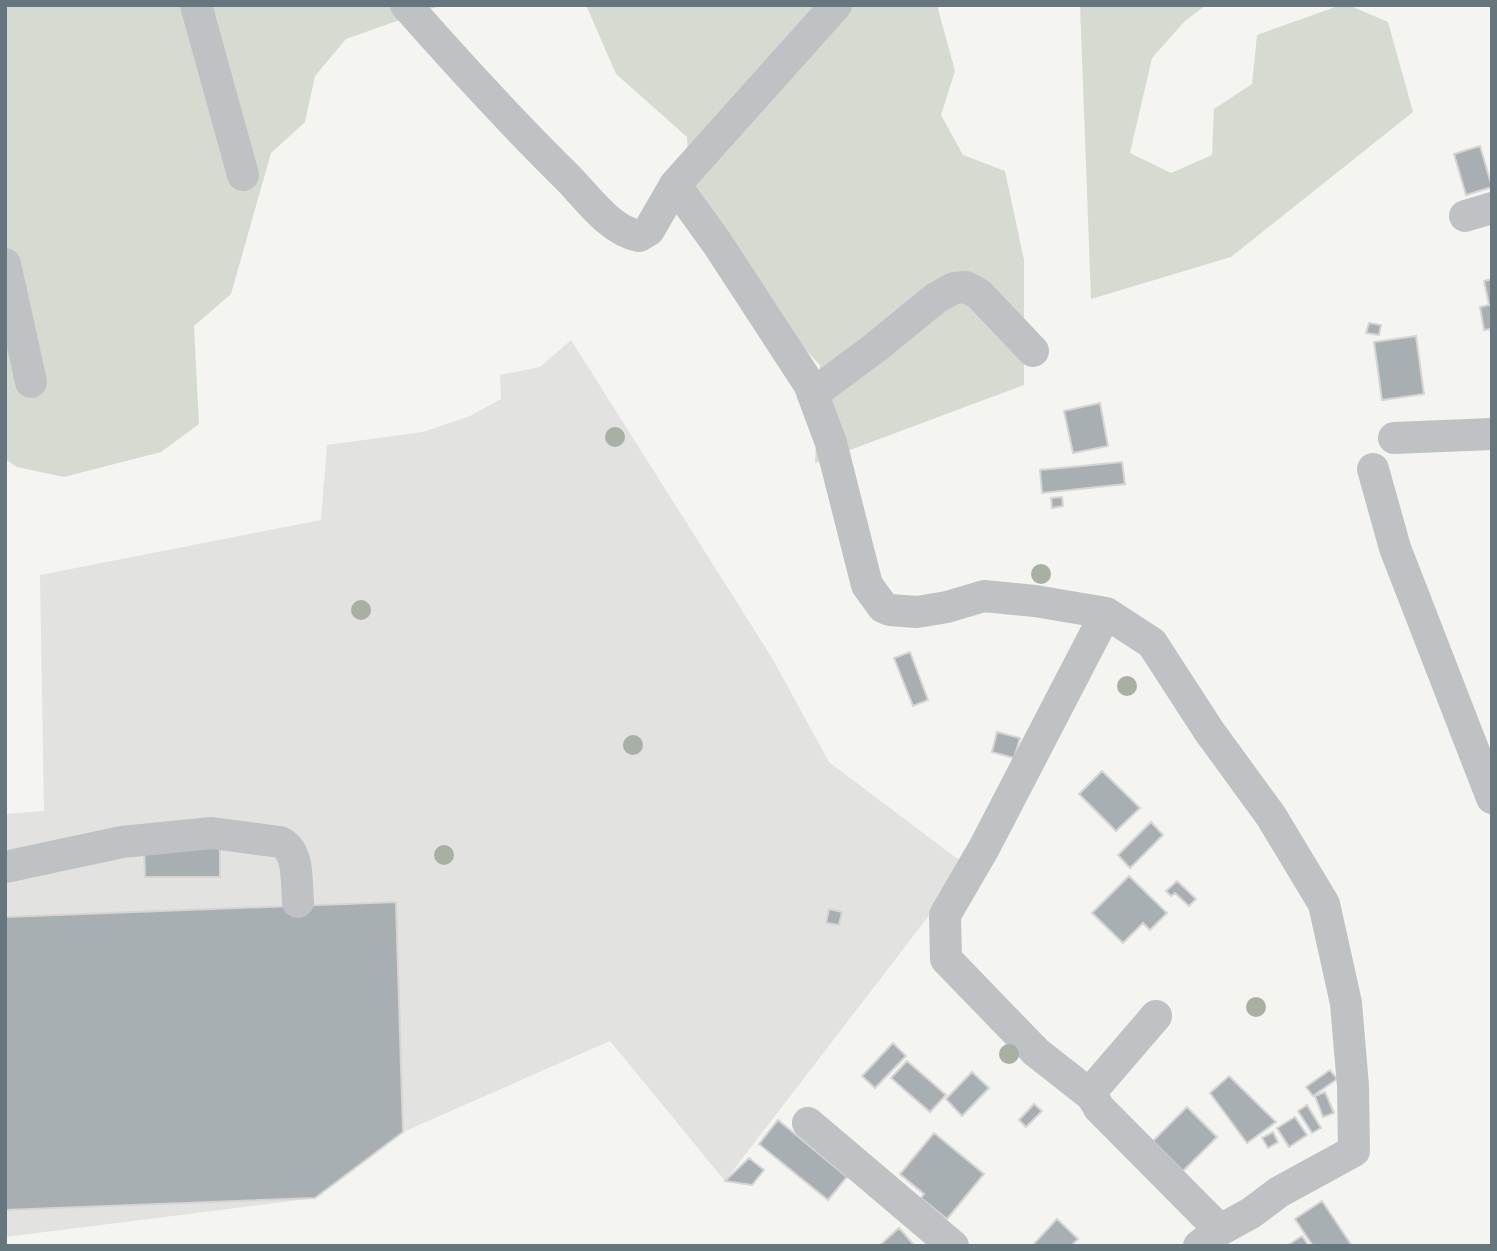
<svg xmlns="http://www.w3.org/2000/svg" width="1497" height="1251" font-family="'Public Sans',sans-serif">
	<rect width="100%" height="100%" fill="#f4f4f1"/>
	<path fill="#e2e3e1" d="M571,340L772,658L829,762L967,866L725,1181L610,1041L403,1132L315,1198L5,1237V814L44,811L40,575L321,520L327,445L423,432L470,416L501,399L500,375L540,367Z"/>
	<path fill="#d6dbd2" d="M5,5H442L346,39L315,76L305,122L271,153L231,294L194,326L199,424L161,452L64,477L17,467L5,459Z
		M586,5H937L955,71L941,115L963,155L1005,171L1024,260V385L815,463L820,365L693,232L687,137L616,74Z
		M1080,5H1206L1184,22L1152,58L1130,153L1171,173L1212,155L1214,109L1252,84L1257,35L1341,5H1348L1388,22L1413,112L1231,257L1091,299Z"/>
	<path fill="#a8afb3" stroke="#d6d5d4" stroke-width="2" d="M1480,146L1492,187L1466,195L1454,154Z
		M1492,279V338L1490,329L1484,330L1480,307L1489,305L1484,281Z
		M1369,323L1381,325L1379,335L1366,333Z
		M1416,336L1424,394L1382,400L1374,342Z
		M1100,403L1108,446L1073,453L1064,411Z
		M1122,462L1125,484L1042,493L1040,470Z
		M1062,497L1063,506L1052,508L1051,498Z
		M910,652L928,700L913,706L894,658Z
		M997,732L1020,738L1014,758L992,752Z
		M1102,771L1140,808L1116,831L1079,794Z
		M1151,822L1163,835L1130,868L1118,855Z
		M144,848H220V877H145Z
		M1129,876L1167,913L1150,930L1143,923L1123,943L1092,913Z
		M1177,881L1196,899L1189,906L1175,893L1171,896L1166,891Z
		M396,902L403,1132L315,1198L5,1210V917Z
		M829,909L842,912L839,925L826,923Z
		M893,1043L906,1056L875,1088L862,1076Z
		M907,1061L946,1095L930,1112L891,1078Z
		M1330,1070L1337,1079L1313,1096L1306,1087Z
		M972,1072L989,1088L962,1116L946,1099Z
		M1229,1076L1276,1122L1247,1143L1210,1093Z
		M1325,1092L1334,1113L1323,1117L1315,1096Z
		M1034,1104L1042,1111L1026,1127L1019,1120Z
		M1307,1105L1321,1128L1312,1133L1298,1111Z
		M1187,1107L1217,1137L1183,1171L1153,1141Z
		M1295,1117L1307,1135L1289,1147L1277,1128Z
		M778,1120L847,1177L828,1200L759,1144Z
		M1273,1132L1278,1142L1268,1148L1262,1138Z
		M934,1133L984,1174L947,1219L921,1198L924,1194L900,1174Z
		M749,1158L764,1170L752,1185L725,1181Z
		M1322,1201L1352,1246H1313L1295,1219Z
		M1057,1219L1078,1239L1071,1246H1032Z
		M899,1228L915,1246H879Z
		M1302,1236L1309,1246H1287Z"/>
	<g fill="none" stroke-linecap="round" stroke-linejoin="round">
		<path stroke="#bec2c5" stroke-width="32" d="M196,5L243,175
			M406,5C459,65 512,123 569,179C588,199 611,231 639,236L649,230L675,185L717,243L809,384L831,443L867,585L883,607L890,610L917,612L947,607L984,596L1035,601L1106,613L1152,643L1209,731L1271,816L1324,904L1346,1003L1353,1086L1354,1151L1279,1192L1251,1213L1220,1230L1199,1246
			M675,185L836,5
			M1465,216L1492,208
			M5,264L31,382
			M813,394L876,347L936,298L954,288L966,287L979,294L1033,351
			M1394,438L1492,434
			M1373,469L1395,548L1492,798
			M5,867L122,842L212,833L280,842C300,851 296,883 298,902
			M1156,1016L1095,1087L1092,1096L1099,1108L1220,1230
			M1092,1096L1036,1052L946,959L945,915L984,848L1106,613
			M808,1123L953,1246"/>
	</g>
	<g fill="#a8afa3">
		<circle cx="615" cy="437" r="10"/>
		<circle cx="1041" cy="574" r="10"/>
		<circle cx="361" cy="610" r="10"/>
		<circle cx="1127" cy="686" r="10"/>
		<circle cx="633" cy="745" r="10"/>
		<circle cx="444" cy="855" r="10"/>
		<circle cx="1256" cy="1007" r="10"/>
		<circle cx="1009" cy="1054" r="10"/>
	</g>
	<rect width="1497" height="1251" fill="none" stroke="#66767f" stroke-width="14"/>
</svg>
